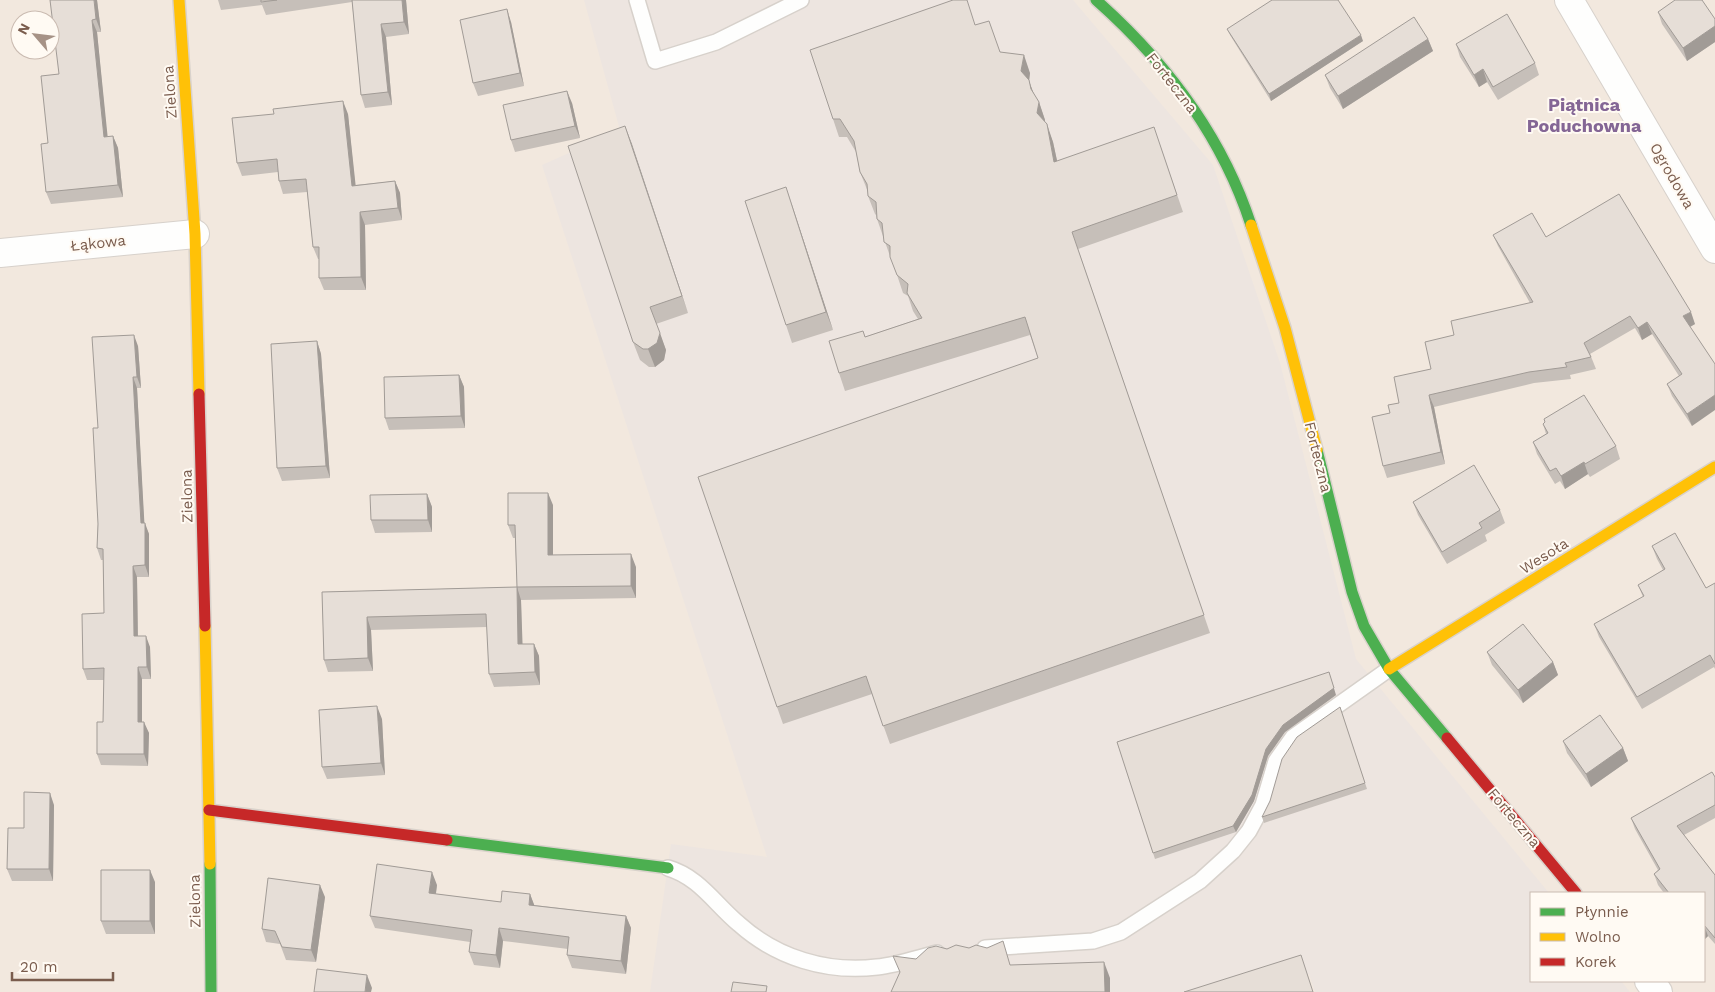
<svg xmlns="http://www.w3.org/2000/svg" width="1715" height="992" font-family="'Work Sans',sans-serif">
	<rect width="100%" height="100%" fill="#f9f5f0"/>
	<path fill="#f2e8de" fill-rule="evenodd" d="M0,0H1715V992H0ZM20,20H50V50H20ZM1531,893H1704V981H1531Z"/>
	<path fill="#ede5e0" d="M584,0H1073L1213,165L1280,363L1356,659L1549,893H1531V981H1621L1630,992H1315L1309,974L1254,992H650L671,844L767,857L542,165L620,130Z"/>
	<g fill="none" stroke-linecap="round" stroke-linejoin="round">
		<defs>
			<path id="lane" d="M637,0L655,61L716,42L801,0
				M668,868C699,877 715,904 739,924C777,958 827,973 877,967C897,965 917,958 937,953
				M985,948L1093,941L1121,932L1200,881L1233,851L1249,831L1263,805L1276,761L1293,737L1389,669"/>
			<path id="street" d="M1569,0L1715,249
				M0,253L195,234
				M1649,981L1658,992"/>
			<path id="fast" d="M1096,0C1166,62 1222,136 1251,225
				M1317,450L1352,592L1364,626L1389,669L1447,738
				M447,840L668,868
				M210,864L211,992"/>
			<path id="slow" d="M179,0L195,234L199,394
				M1251,225L1285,328L1317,450
				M205,626L210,864
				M1389,669L1715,467"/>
			<path id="jam" d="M199,394L205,626
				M1447,738L1576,893
				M209,810L447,840"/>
		</defs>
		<use href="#lane" stroke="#d7d1cb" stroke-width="18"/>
		<use href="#street" stroke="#d7d1cb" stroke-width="30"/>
		<use href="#fast" stroke="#d9d2cb" stroke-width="14"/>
		<use href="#slow" stroke="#d9d2cb" stroke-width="14"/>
		<use href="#jam" stroke="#d9d2cb" stroke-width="14"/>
		<use href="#lane" stroke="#fefefd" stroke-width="15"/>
		<use href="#street" stroke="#fefefd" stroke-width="28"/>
		<use href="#fast" stroke="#4caf50" stroke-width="11"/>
		<use href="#slow" stroke="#ffc107" stroke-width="11"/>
		<use href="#jam" stroke="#c62828" stroke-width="11"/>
	</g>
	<path fill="#c6bfb9" d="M97,0L101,32H97L107,137L113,136L118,148L123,197L51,204L46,192L48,143Z
		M218,0H406L409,34L386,37L392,105L365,108L361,95L352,2L266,15L262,5L221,10Z
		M1658,12L1715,19V42L1687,61L1662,24Z
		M511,22L524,86L478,96L473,83Z
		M976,25L1000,52L1030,73L1029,81L1034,95L1039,102L1045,120V122L1053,142L1057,161L1160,145L1183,212L1078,249L1210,633L890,744L872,694L783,724L777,707L1038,358L1030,335L845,391L839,373L865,337L918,319L913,311L908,296L903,293L892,260L891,259L877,219L876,215L875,214L868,196V192L860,172L856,152L847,137H839L833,119Z
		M1227,29L1363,41L1271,101L1230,35Z
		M1428,39L1433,51L1343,109L1330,88L1325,75Z
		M1456,44L1535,63L1539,75L1498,100L1487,82L1479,87L1460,57Z
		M572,103L580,138L515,152L511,140Z
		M348,114L355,185L395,181L400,193L402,220L365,225L366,290H324L319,278V259H318L313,247L307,192L283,194L279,181L278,172L242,176L237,163Z
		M625,126L688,313L656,324L666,350L664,360L655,367H649L640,360L633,342Z
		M792,205L833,330L792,343L786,325Z
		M1493,235L1546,237L1695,324L1690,327L1692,426L1672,396L1667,384L1679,376L1652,334L1642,340L1635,328L1590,354L1596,369L1570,375L1571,379L1534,383L1434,407L1445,464L1387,478L1383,466L1390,413L1431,369L1454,335L1530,303L1498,246Z
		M317,341L321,354L330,478L282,481L277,468Z
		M138,346L141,388H137L144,523L149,534V577H137L138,636L150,647L151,679H142V722L149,733L148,766L101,765L97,754L103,722L104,680H87L83,669L104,613L103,560H101L97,548L98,524V428Z
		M459,375L464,387L465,428L389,430L385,418Z
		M1543,424L1616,446L1620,459L1590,477L1588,474L1565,489L1560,481L1555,484L1537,454L1533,442L1546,434Z
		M427,494L432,507V532L375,533L371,520Z
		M1413,502L1500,510L1505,523L1485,535L1487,541L1447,564L1418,515Z
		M553,505V555L636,567V598L521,600L522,644H534L539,656L540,685L494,687L489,674L487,627L371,630L373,671L328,672L324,660L322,592L517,587L515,538H513L508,525Z
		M1652,546L1706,588L1715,583V669L1714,667L1642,709L1599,637L1594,624L1643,597L1638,585L1663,570L1657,559Z
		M1487,652L1553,662L1558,675L1523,703L1492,665Z
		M1336,695L1285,732L1268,756L1254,801L1236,832L1155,859L1117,742Z
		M1340,707L1367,789L1264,823L1262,817Z
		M382,719L385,775L327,779L322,767Z
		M1563,741L1623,748L1628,761L1591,787L1567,753Z
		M1715,777V818L1684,835L1715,875V944L1708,936L1704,940V893H1664L1658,885L1654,874L1658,870L1635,829L1631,818Z
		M54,805L53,881H12L7,869L24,828Z
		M155,882V934H106L101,921Z
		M437,885L436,894L501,902L530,894L534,905L626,916L631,928L626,974L572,968L567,955L568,949L503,941L500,968L474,965L469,952L470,942L375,928L370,916Z
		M325,897L316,962L286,960L280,944L266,942L262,929Z"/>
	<path fill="#a19b96" d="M94,0H97L101,32L96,19Z
		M402,0H406L409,34L404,22Z
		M507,9L511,22L524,86L520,73Z
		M92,20L97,32L109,150L104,137Z
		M381,24L386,37L392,105L388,92Z
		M1715,26V42L1687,61L1683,48Z
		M1361,35L1363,41L1271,101L1269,94Z
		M1428,39L1433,51L1343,109L1338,96Z
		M1024,55L1030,73L1029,81L1035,97L1021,71Z
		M1483,69L1487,82L1479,87L1474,75Z
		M567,91L572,103L580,138L575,126Z
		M343,101L348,114L357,198L352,186Z
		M1039,102L1045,120L1043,131L1037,113Z
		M1047,124L1053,142L1061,179L1054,162Z
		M625,126L632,144L688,313L682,296Z
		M113,136L118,148L123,197L118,185Z
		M395,181L400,193L402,220L398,208Z
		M786,187L792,205L833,330L826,312Z
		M360,212L365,225L366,290L361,277Z
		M1691,312L1695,324L1688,328L1683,316Z
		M1647,322L1652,334L1642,340L1638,328Z
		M660,333L666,350L664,360L655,367L648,349Z
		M134,335L138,346L141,388L137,377Z
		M317,341L321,354L330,478L326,466Z
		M459,375L464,387L465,428L461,416Z
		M133,377L137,388L145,534L141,523Z
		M1429,395L1434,407L1445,464L1441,452Z
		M1715,395V410L1692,426L1687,414Z
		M1584,462L1588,474L1565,489L1561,476Z
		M548,493L553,505V568L548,555Z
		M427,494L432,507V532L428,520Z
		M145,523L149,534V577L145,565Z
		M631,554L636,567V598L631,586Z
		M133,566L137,577L138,648L134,636Z
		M517,587L521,600L523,657L518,644Z
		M367,617L371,630L373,671L368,658Z
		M146,636L150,647L151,679L147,667Z
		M534,644L539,656L540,685L535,672Z
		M1553,662L1558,675L1523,703L1518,690Z
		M138,667L142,679V733L138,722Z
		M1329,672L1336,695L1285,732L1268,756L1254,801L1236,832L1233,826L1266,749L1283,725Z
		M377,706L382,719L385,775L381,763Z
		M144,722L149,733L148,766L144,754Z
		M1623,748L1628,761L1591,787L1586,774Z
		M50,793L54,805L53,881L49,869Z
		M150,870L155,882V934L150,921Z
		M432,872L437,885L434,906L429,893Z
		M320,885L325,897L316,962L311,950Z
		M530,894L535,907L529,905Z
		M626,916L631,928L626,974L621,961Z
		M1704,925L1708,936L1704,940Z
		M499,928L503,941L500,968L496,955Z
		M1104,962L1110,978V992H1105Z
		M367,975L372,988L371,992H365Z"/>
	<path fill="#e6ded7" stroke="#a19b96" d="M50,0H94L96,19L92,20L104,137L113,136L118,185L46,192L41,144L48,143L41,76L59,74Z
		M261,0H277L261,2Z
		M352,0H402L404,22L381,24L388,92L361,95Z
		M953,0H967L975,25L989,21L1000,52L1024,55L1021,71L1029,80L1031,89L1039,102L1037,113L1047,124L1054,162L1154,127L1177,195L1072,232L1204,615L883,726L866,676L777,707L698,477L1038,358L1025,317L839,373L829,341L863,331L865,337L922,318L907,293L908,284L897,275L890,257V246L884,242L882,223L877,219L876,202L868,196L867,184L860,172L854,141L840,119H833L810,50Z
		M1272,0H1338L1361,35L1269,94L1227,29Z
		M1675,0H1702L1715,19V26L1683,48L1658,12Z
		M507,9L520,73L473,83L460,20Z
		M1507,14L1535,63L1493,87L1483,69L1474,75L1456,44Z
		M1414,17L1428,39L1338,96L1325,75Z
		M567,91L575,126L511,140L503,105Z
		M343,101L352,186L395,181L398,208L360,212L361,277L319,278V247H313L306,179L279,181L277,159L237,163L232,118L274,114L273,109Z
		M625,126L682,296L650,307L660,333L657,343L648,349H643L633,342L568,146Z
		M786,187L826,312L786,325L745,201Z
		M1619,194L1691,312L1683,316L1715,364V395L1687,414L1667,384L1682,374L1647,322L1638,328L1630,316L1584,343L1591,357L1565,363L1567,367L1529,372L1429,395L1441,452L1383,466L1372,417L1390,413L1388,405L1399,403L1394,377L1431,369L1425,342L1454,335L1451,321L1533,302L1493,235L1532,213L1546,237Z
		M134,335L137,377H133L141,523H145V565L133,566L134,636H146L147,667H138V722H144V754H97V722H103L104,668L83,669L82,614L104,613L103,549L97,548L98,524L93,428H98L92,337Z
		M317,341L326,466L277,468L271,344Z
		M459,375L461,416L385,418L384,377Z
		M1584,395L1616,446L1585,464L1584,462L1561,476L1556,468L1550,471L1533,442L1548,433L1543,424L1545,422L1544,419Z
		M1474,465L1500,510L1479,523L1482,528L1442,552L1413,502Z
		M508,493H548V555L631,554V586L517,587L515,525H508Z
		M427,494L428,520H371L370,495Z
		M1675,533L1706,588L1715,583V664L1710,655L1637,697L1594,624L1644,596L1638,585L1665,569L1652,546Z
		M517,587L518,644H534L535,672L489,674L486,614L367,617L368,658L324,660L322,592Z
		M1523,624L1553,662L1518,690L1487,652Z
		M1329,672L1334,688L1283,725L1266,749L1252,795L1233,826L1153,853L1117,742Z
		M377,706L381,763L322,767L319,710Z
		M1340,707L1365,783L1262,817L1270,801L1282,759L1297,737Z
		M1600,715L1623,748L1586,774L1563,741Z
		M1712,772L1715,777V805L1677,826L1715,875V938L1704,925V926V893H1669L1654,874L1660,869L1631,818Z
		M24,792L50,793L49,869H7L8,828H24Z
		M377,864L432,872L429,893L501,902L502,891L530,894L529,905L626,916L621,961L567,955L569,937L499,928L496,955L469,952L472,930L370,916Z
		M101,870H150V921H101Z
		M268,878L320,885L311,950L282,947L275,931L262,929Z
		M1003,941L1010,965L1104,962L1105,992H891L900,972L893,956L916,959L928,948L936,946L947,949L956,945L969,948L976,945L987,948Z
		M1301,955L1313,992H1184Z
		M317,969L367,975L365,992H314Z
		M733,982L767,986L766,992H731Z"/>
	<g text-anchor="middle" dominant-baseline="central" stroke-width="4" stroke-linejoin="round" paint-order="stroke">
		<g font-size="15" fill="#7a5c4d" stroke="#fffaf3">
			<text transform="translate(1172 83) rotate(52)">Forteczna</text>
			<text transform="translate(170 92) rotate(-94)">Zielona</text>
			<text transform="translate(1672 176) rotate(60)">Ogrodowa</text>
			<text transform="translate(98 243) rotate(-6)">Łąkowa</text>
			<text transform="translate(1318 457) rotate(76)">Forteczna</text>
			<text transform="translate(187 496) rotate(-91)">Zielona</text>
			<text transform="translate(1544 556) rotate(-32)">Wesoła</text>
			<text transform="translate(1514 818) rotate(50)">Forteczna</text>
			<text transform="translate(195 901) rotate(-91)">Zielona</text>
		</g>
		<g font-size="18" font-weight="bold" fill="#846695" stroke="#fffaf3">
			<text x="1584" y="104">Piątnica<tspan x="1584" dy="21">Poduchowna</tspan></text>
		</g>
	</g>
	<rect x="1530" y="892" width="175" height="90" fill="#fffaf3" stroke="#cabbb1"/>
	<rect x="1540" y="908" width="25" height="8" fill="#4caf50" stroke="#cabbb1"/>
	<text x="1575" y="917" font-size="15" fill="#7a5c4d">Płynnie</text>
	<rect x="1540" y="933" width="25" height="8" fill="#ffc107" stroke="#cabbb1"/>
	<text x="1575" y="942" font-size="15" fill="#7a5c4d">Wolno</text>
	<rect x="1540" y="958" width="25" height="8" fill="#c62828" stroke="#cabbb1"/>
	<text x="1575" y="967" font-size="15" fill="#7a5c4d">Korek</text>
	<g transform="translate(35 35) rotate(298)"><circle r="24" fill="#fffaf3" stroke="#cabbb1"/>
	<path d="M0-4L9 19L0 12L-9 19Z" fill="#a69286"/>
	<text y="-8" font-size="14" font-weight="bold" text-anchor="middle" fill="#7a5c4d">N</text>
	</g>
	<path d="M12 972v8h101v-8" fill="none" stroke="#7a5c4d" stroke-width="2.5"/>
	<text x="20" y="972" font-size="15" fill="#7a5c4d" stroke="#fffaf3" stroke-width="4" paint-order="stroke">20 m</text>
</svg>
